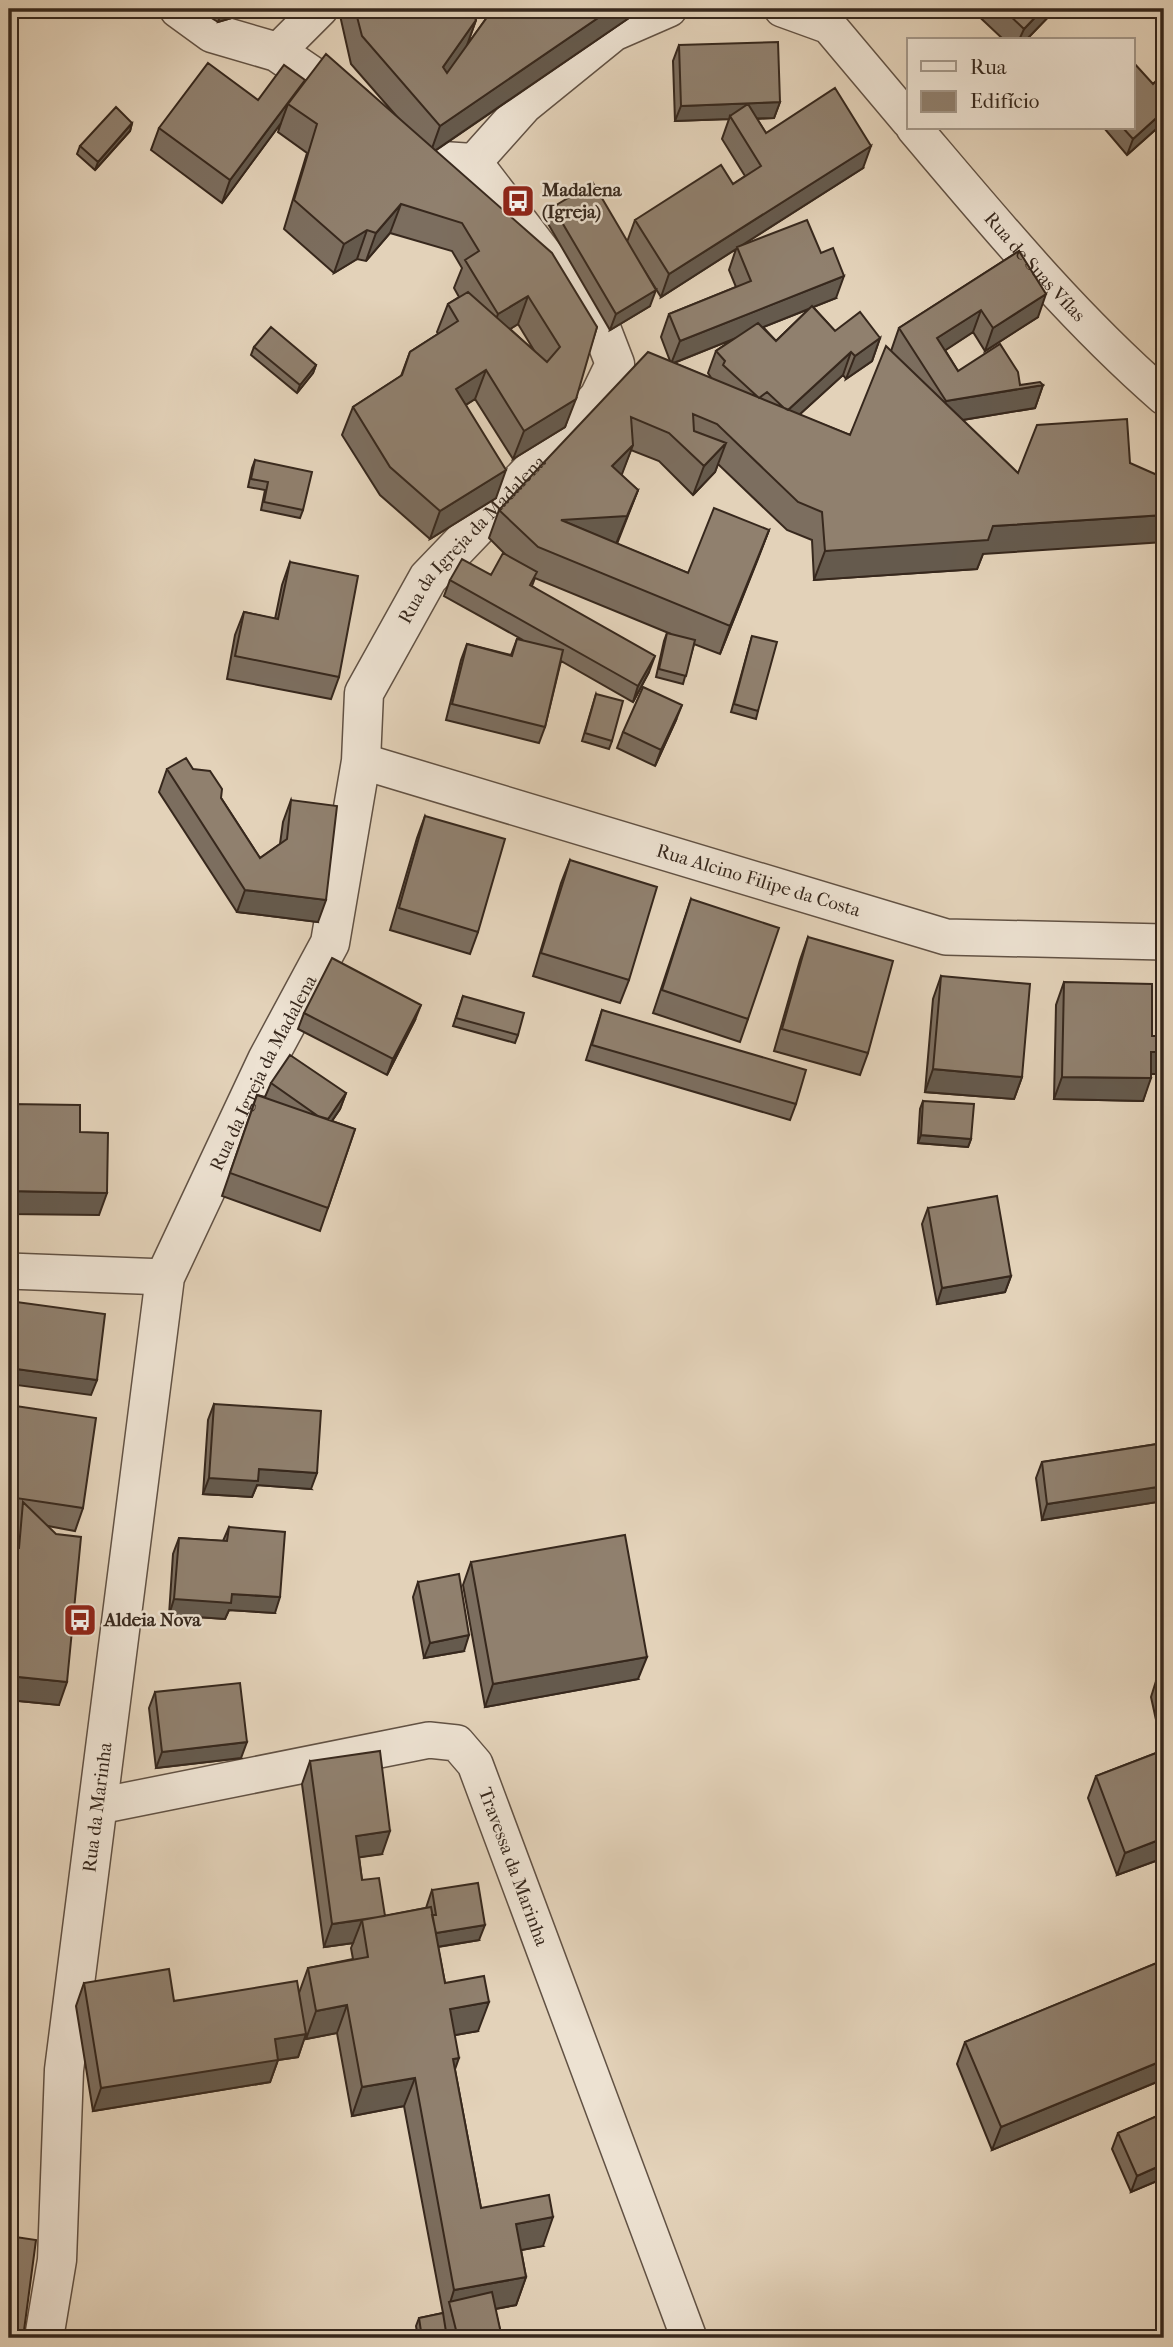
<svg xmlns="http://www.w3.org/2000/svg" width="1173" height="2347" font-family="'IM FELL French Canon',serif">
	<rect width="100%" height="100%" fill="#e3d2b9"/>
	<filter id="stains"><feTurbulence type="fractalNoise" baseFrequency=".00286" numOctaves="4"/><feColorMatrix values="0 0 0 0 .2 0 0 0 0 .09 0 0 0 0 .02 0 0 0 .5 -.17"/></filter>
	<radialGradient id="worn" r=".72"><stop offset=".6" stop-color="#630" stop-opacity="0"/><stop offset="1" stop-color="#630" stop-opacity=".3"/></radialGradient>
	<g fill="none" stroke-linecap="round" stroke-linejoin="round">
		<defs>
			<g id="minor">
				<path d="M782,9L829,26L909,121"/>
				<path d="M277,52L320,9"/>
				<path id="s1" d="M914,128C993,221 1072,317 1164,397"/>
				<path d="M473,163L524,106L614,33L669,9"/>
				<path id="s2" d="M361,761L946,937L1164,942"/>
				<path d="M9,1271L165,1277"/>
				<path id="s3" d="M99,1806L429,1740L457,1743L475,1764L689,2338"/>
			</g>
			<g id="tertiary">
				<path d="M179,9L212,33L277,52L353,104"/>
				<path id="s4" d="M44,2338L57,2260L64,2070L165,1277L267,1060L330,943L361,761L364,693L428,578L569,431L599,397L615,364L603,333L473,163L427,160L401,140"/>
			</g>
		</defs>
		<use href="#minor" stroke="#625244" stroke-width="38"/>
		<use href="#tertiary" stroke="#625244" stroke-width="41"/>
		<use href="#minor" stroke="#ede2d2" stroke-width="35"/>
		<use href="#tertiary" stroke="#ede2d2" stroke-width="38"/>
	</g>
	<path fill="#7c6e5f" stroke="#37281d" stroke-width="2" fill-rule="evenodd" d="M197,9H263L218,22Z
		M340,9H470L476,20L467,45L493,9H642L435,151L597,327L565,427L513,459L475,399L466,405L496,498L430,539L380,495L342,435L353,407L401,376L410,352L438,334L437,332L448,304L459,297L454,288L462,268L452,251L390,233L366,261L357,259L334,273L284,229L307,153L278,132L281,123L222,203L151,150L159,128L258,100L303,84L399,119L351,64L339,11ZM518,324L535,352L510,329Z
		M971,9H1056L1026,40H1004Z
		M679,45L780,102L774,118L757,119L766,133L863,168L742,245L836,298L813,307L835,331L880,338L872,361L846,379L843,375L799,415L850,435L891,351L899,328L1019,251L1038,317L985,351L973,332L945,350L958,371L1020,385H1043L1035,408L963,420L983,554L977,569L814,580L812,540L787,530L718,464L715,472L693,495L659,461L631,450L621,475L638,490L617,544L688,573L769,530L720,654L694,644L683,684L656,677L664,641L667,633L671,634L535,578L532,586L649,672L633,702L561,661L545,727L539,743L446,720L461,660L467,644L511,655L517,639L523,640L444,596L450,580L491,575L507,556L489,538L499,510L670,361L661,337L669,314L736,287L729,270L736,249L661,297L639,262L650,306L610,330L547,222L553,207L627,242L635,220L733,184L745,176L722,139L729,119L675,121L673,61ZM809,309L776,341L763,327ZM733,339L716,351L708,373L712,379L674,363Z
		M1164,73V122L1127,155L1104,128H1133Z
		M132,123L130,131L95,170L77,154L80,146Z
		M254,347L316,365L313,373L297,393L251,355Z
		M255,460L303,510L300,518L261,510L265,490L248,487L252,468Z
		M290,562L339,677L331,699L227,679L235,635L244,612L275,619L282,585Z
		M752,636L758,711L756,719L731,712Z
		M596,694L612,741L609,749L582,741Z
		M676,720L655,766L617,748L623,732Z
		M167,769H193L221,798L260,858L280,844L283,822L291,800L318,922L237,912L159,792Z
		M425,816L478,932L470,954L390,930L417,838Z
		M570,860L629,980L620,1003L533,976L561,883Z
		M691,899L748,1019L740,1042L653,1013Z
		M808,937L868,1053L860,1075L774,1051L800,960Z
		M941,976L1022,1077L1014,1099L925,1092L933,999Z
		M1064,982L1152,1036H1164V1063L1160,1074H1151L1143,1101L1054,1099L1056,1005Z
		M463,996L518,1035L515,1043L453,1026Z
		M602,1010L796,1104L790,1120L586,1060Z
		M304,1013L415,1020L387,1075L298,1029Z
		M271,1083L346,1093L340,1109L332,1121L355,1129L320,1231L222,1196L257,1095L265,1097Z
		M923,1101L971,1139L968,1147L918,1143L920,1109Z
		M928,1208L1011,1276L1005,1292L937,1304L922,1224Z
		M214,1404L311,1489L257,1485L252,1497L203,1494L208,1420Z
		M9,1405L83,1508L75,1531L48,1526L59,1705L9,1700V1547L13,1548L16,1522L9,1520Z
		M1164,1443V1501L1042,1520L1036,1478L1042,1462Z
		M229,1527L275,1613L229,1610L225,1619L169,1615L173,1554L179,1538L223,1541Z
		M471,1562L638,1679L485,1707L463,1585Z
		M418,1582L464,1651L424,1658L413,1597Z
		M1164,1679V1737L1160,1738L1151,1697L1156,1681Z
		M155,1692L241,1758L156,1768L149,1708Z
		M1164,1750V1868L1161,1859L1117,1875L1088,1798L1096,1776Z
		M310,1761L382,1854L359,1857L362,1880L385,1916L426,1908L432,1890L479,1940L438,1947L445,1983L478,2031L455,2035V2070L481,2208L543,2246L521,2250L526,2277L516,2305L495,2309L502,2338H418L416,2326L419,2318L443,2313L404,2106L352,2116L337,2033L306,2039L305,2036L298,2057L278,2060L270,2082L93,2111L76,2006L84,1983L174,2001L299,1993L308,1968L353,1959L351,1948L353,1943L324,1947L302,1784Z
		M1164,1960V2079L992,2150L957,2064L965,2042Z
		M1164,2113V2178L1131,2192L1112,2149L1118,2133Z"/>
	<path fill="#655a4d" stroke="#37281d" stroke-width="2" d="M12,9H13L9,20V12Z
		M223,9H263L218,22Z
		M611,9H642L430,154L440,126Z
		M1043,9H1056L1026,40H1019L1024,29Z
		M476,20L466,48L433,95L443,67Z
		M305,80L296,103L288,104L281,123L222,203L230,180Z
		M780,102L774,118L732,119L730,116L729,119L675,121L681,106Z
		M1164,111V122L1127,155L1133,139Z
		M132,123L130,131L95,170L98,162Z
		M871,146L863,168L661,297L669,274Z
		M401,204L390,233L366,261L376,233Z
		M367,230L357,259L334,273L344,244Z
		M844,276L836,298L671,364L680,341Z
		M656,290L650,306L610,330L616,314Z
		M1046,294L1038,317L985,351L993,328Z
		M528,296L518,324L488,343L498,314Z
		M981,310L973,332L929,361L937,338Z
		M880,338L872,361L846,379L855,356Z
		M851,352L843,375L778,434L787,411Z
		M316,365L313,373L297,393L300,385Z
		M486,370L475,399L446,417L456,389Z
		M1043,385L1035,408L938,424L946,401Z
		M576,399L565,427L513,459L524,431Z
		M726,443L715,472L693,495L704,466Z
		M633,445L622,474L602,494L612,466Z
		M506,470L496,498L430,539L440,511Z
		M638,490L616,544L561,520Z
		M1164,515V542L983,554L977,569L814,580L825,551L993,526Z
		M769,530L758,559L720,654L730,626Z
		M655,656L649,672L633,702L638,686Z
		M682,705L676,720L655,766L661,750Z
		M245,890L326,900L318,922L237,912Z
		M421,1005L415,1020L387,1075L393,1059Z
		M1151,1052H1164V1063L1160,1074H1143Z
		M933,1069L1022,1077L1014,1099L925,1092Z
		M1062,1077L1151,1078L1143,1101L1054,1099Z
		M346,1093L340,1109L321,1137L326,1122Z
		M921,1135L971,1139L968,1147L918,1143Z
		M9,1191L107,1193L99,1215L9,1214Z
		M1011,1276L1005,1292L937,1304L942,1288Z
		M9,1368L97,1380L91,1395L9,1384Z
		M259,1469L317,1473L311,1489L257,1485L252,1497L203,1494L209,1478Z
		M1164,1486V1501L1042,1520L1047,1504Z
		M232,1594L280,1597L275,1613L229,1610L225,1619L169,1615L174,1599Z
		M469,1635L464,1651L424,1658L430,1643Z
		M647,1657L638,1679L485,1707L493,1684Z
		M9,1676L67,1682L59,1705L9,1700Z
		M1164,1727V1737L1160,1738Z
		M247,1742L241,1758L156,1768L162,1752Z
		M390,1831L382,1854L348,1859L356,1836Z
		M1164,1838V1850L1161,1859L1117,1875L1125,1853Z
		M362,1920L353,1943L324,1947L332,1924Z
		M485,1925L479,1940L424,1949L429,1934Z
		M489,2002L478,2031L439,2038L450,2009Z
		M347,2005L337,2033L306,2039L316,2011Z
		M306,2034L298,2057L278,2060L270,2082L93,2111L101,2088L275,2039Z
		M459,2058L449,2086L453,2059Z
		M1164,2060V2079L992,2150L1001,2127Z
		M415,2078L404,2106L352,2116L362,2087Z
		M1164,2164V2178L1131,2192L1137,2176Z
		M553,2217L543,2246L506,2253L516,2224Z
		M526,2277L516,2305L453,2317L450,2303L454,2290Z"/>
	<path fill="#90806e" stroke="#37281d" stroke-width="2" d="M355,9H470L476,20L443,67L447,73L493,9H611L440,126L362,36Z
		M1003,9H1043L1024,29Z
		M778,42L780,102L681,106L679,45Z
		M326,54L552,253L597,327L576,399L524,431L486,370L456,389L506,470L440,511L390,467L353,407L402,375L410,352L458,321L448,304L468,292L547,362L560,347L528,296L498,314L465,260L479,251L462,223L401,204L376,233L367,230L344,244L294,200L317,124L288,104Z
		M1133,62L1153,84L1164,73V111L1133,139L1123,128H1133Z
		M208,63L258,100L284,65L305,80L230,180L159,128Z
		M835,88L871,146L669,274L635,220L721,165L733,184L761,166L730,116L748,104L766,133Z
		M116,107L132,123L98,162L80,146Z
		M593,183L656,290L616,314L553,207Z
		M807,220L821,253L833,248L844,276L680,341L669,314L751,281L737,247Z
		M1019,251L1046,294L993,328L981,310L937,338L958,371L1000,344L1018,372L1020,385L1040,382L1043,385L946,401L899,328Z
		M812,306L835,331L860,312L880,338L855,356L851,352L788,410L784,408L767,392L759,398L723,365L725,361L716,351L758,323L776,341Z
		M271,327L316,365L300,385L254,347Z
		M886,346L1018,473L1037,425L1127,419L1130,463L1164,478V515L993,526L988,540L825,551L822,512L798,502L717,424L693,414L694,431L726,443L704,466L669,433L631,417L633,445L612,466L638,490L627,516L561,520L688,573L714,508L769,530L730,626L538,547L499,510L648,352L850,435Z
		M255,460L312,472L303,510L264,502L268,482L251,479Z
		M503,553L537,572L530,585L655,656L638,686L450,580L462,559L491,575Z
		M290,562L358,576L339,677L235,656L244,612L278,619Z
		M667,633L695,640L686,676L659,669Z
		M752,636L777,642L758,711L734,704Z
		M517,639L563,650L545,727L452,704L467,644L512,656Z
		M643,687L682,705L661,750L623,732Z
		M596,694L623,701L612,741L585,733Z
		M186,758L193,769L210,771L222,789L221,798L260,858L287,839L291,800L337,806L326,900L245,890L167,769Z
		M425,816L505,839L478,932L399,908Z
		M570,860L657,887L629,980L541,953Z
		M691,899L779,928L748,1019L662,990Z
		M808,937L893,961L868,1053L782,1029Z
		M332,958L421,1005L393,1059L304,1013Z
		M941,976L1030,984L1022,1077L933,1069Z
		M1064,982L1152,984V1036H1164V1052H1151V1078L1062,1077Z
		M463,996L524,1013L518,1035L456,1018Z
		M602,1010L806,1070L796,1104L592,1045Z
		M290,1055L346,1093L328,1119L318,1116L271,1083Z
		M257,1095L355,1129L328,1208L230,1173Z
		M923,1101L974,1104L971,1139L921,1135Z
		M9,1104L80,1105V1132L108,1133L107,1193L9,1191Z
		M997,1196L1011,1276L942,1288L928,1208Z
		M9,1301L105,1314L97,1380L9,1368Z
		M214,1404L321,1411L317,1473L259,1469L258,1481L209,1478Z
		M9,1405L96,1418L83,1508L9,1497Z
		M1164,1443V1486L1047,1504L1042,1462Z
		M23,1502L56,1534L81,1537L67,1682L9,1676V1547L19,1548Z
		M229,1527L285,1532L280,1597L232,1594L231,1603L174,1599L179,1538L227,1541Z
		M625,1535L647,1657L493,1684L471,1562Z
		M459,1574L469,1635L430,1643L418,1582Z
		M1164,1679V1716L1156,1681Z
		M240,1683L247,1742L162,1752L155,1692Z
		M1164,1750V1838L1125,1853L1096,1776Z
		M380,1751L390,1831L356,1836L362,1880L379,1878L385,1916L332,1924L310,1761Z
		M478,1883L485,1925L436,1933L432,1915H436L432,1890Z
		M431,1907L445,1983L484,1976L489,2002L450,2009L459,2058L453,2059L481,2208L549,2195L553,2217L516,2224L526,2277L454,2290L415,2078L362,2087L347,2005L316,2011L308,1968L368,1957L362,1920Z
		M9,1923L18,1924L10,1988H9Z
		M1164,1960V2060L1001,2127L965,2042Z
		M169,1969L174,2001L297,1981L306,2034L275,2039L278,2060L101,2088L84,1983Z
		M1164,2113V2164L1137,2176L1118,2133Z
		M9,2236L36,2240L23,2338H9Z
		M492,2292L502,2338H458L449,2302Z
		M443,2313L447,2338H422L419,2318Z
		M925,2334L926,2338H914Z"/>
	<defs>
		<symbol id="bus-square" viewBox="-11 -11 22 22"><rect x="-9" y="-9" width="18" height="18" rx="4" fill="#8f2418" stroke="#ede2d2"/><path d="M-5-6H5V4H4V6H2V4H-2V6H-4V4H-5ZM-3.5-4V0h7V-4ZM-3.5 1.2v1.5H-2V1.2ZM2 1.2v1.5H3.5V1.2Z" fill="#fff"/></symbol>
	</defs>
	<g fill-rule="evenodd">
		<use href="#bus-square" x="499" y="182" width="38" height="38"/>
		<use href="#bus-square" x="61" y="1601" width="38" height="38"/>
	</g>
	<g text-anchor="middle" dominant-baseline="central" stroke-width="5" stroke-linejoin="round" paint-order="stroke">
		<g font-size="19" font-weight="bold" fill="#37281d" stroke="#ede2d2" text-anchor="start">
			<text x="542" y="190">Madalena<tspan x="542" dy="22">(Igreja)</tspan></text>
			<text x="104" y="1620">Aldeia Nova</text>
		</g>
		<g font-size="19" fill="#37281d" stroke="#ede2d2">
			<text stroke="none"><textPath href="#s1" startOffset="184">Rua de Suas Vílas</textPath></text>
			<text stroke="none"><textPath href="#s4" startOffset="1883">Rua da Igreja da Madalena</textPath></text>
			<text stroke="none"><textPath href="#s2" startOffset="415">Rua Alcino Filipe da Costa</textPath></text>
			<text stroke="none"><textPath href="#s4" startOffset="1295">Rua da Igreja da Madalena</textPath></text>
			<text stroke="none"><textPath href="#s4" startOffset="534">Rua da Marinha</textPath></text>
			<text stroke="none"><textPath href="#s3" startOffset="502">Travessa da Marinha</textPath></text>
		</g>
	</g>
	<rect width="1173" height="2347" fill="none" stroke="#e3d2b9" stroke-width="35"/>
	<rect x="10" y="10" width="1152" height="2326" fill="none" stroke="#37281d" stroke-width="3.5"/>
	<rect x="18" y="18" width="1138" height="2312" fill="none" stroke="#37281d" stroke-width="2"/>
	<rect x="907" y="38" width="228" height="91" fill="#ede2d2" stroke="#a4988a" stroke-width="2"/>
	<rect x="921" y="61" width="35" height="10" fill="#ede2d2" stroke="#a4988a" stroke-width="2"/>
	<text x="970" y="74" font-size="21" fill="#37281d">Rua</text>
	<rect x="921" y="91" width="35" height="21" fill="#90806e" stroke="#a4988a" stroke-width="2"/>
	<text x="970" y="108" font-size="21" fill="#37281d">Edifício</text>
	<rect width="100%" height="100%" filter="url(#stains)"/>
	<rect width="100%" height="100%" fill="url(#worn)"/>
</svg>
